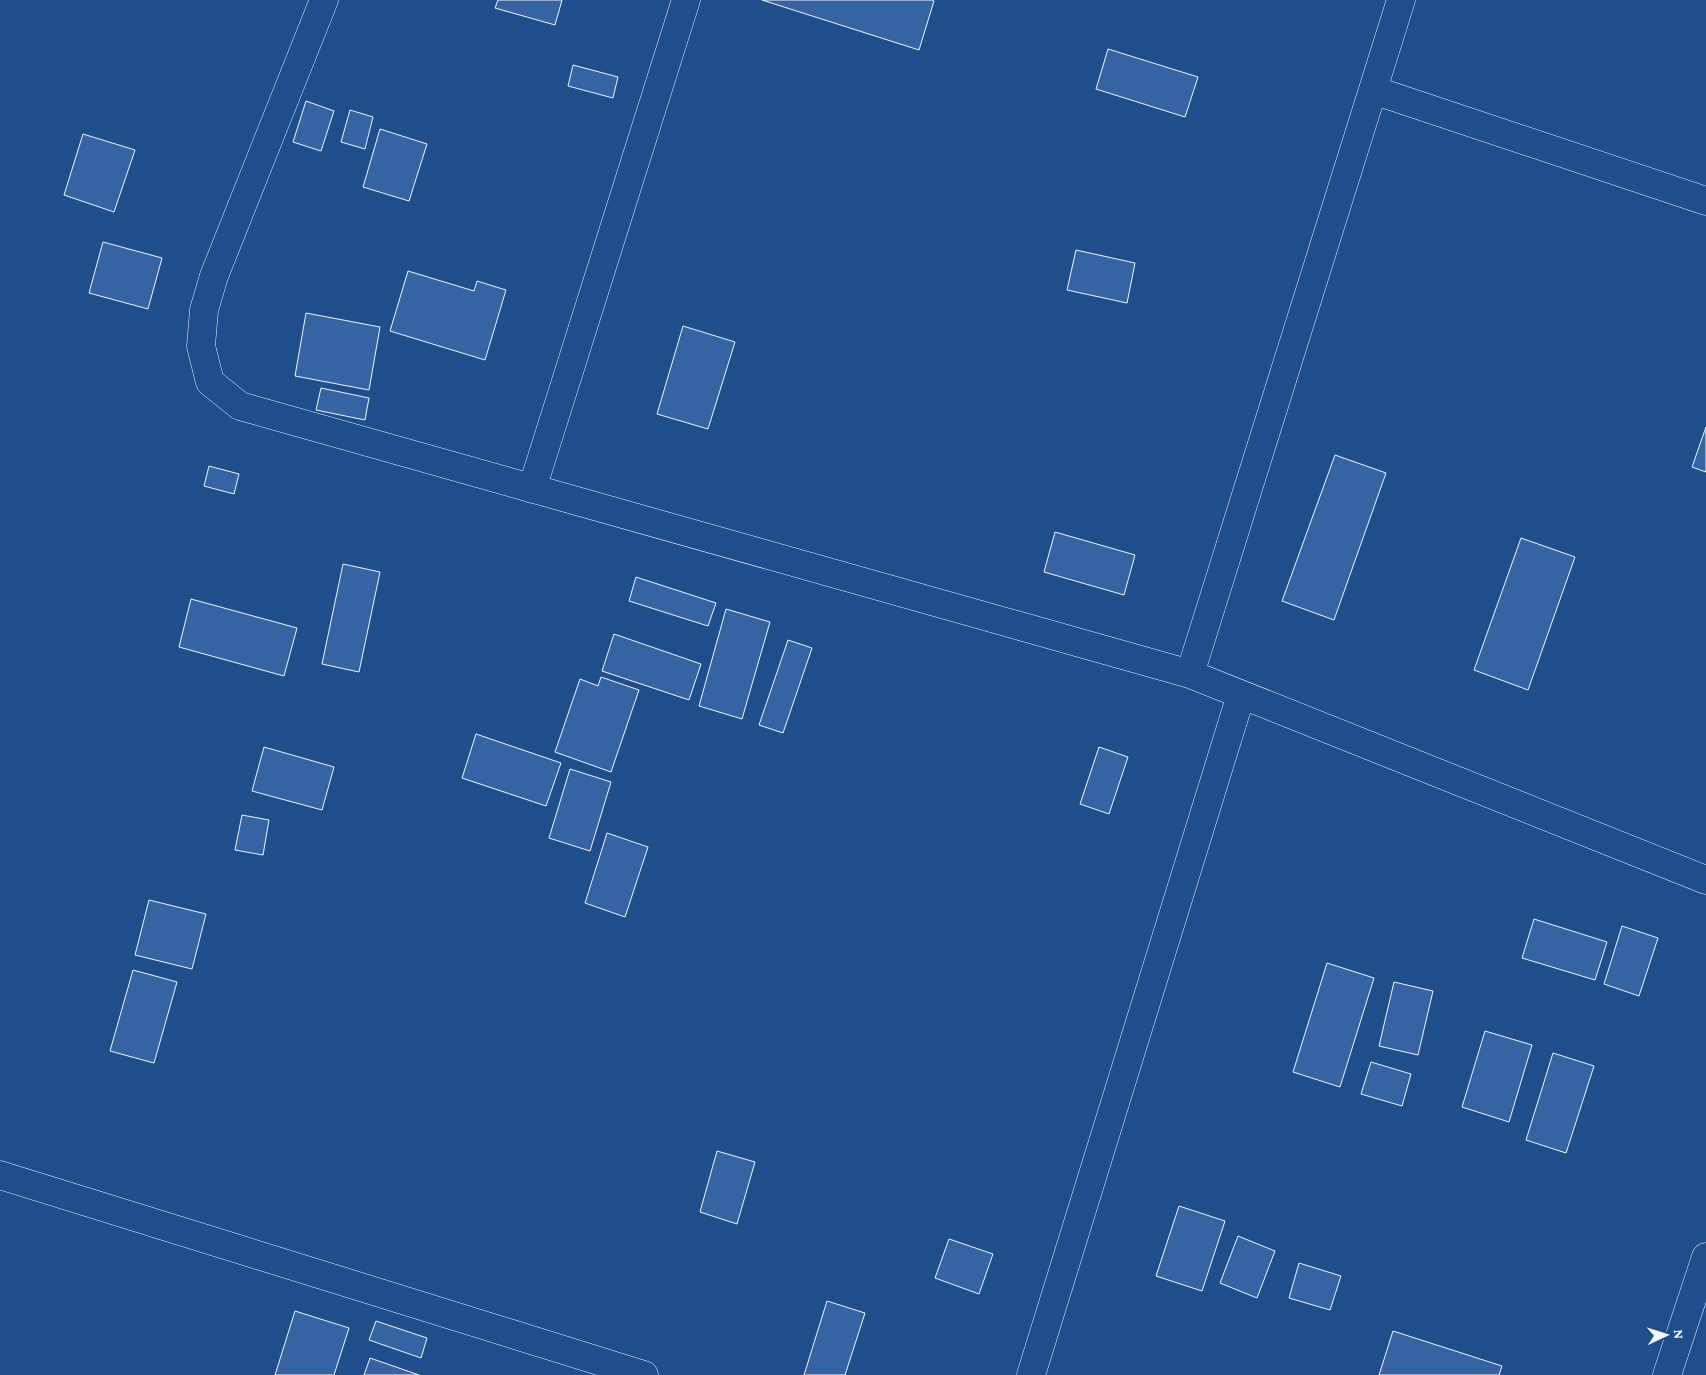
<svg xmlns="http://www.w3.org/2000/svg" width="1706" height="1375" font-family="'Crimson Pro',serif">
	<rect width="100%" height="100%" fill="#1f4e8c"/>
	<path fill="#3563a3" stroke="#f2f6ff" d="M498,0H562L555,25L495,8Z
		M762,0H932L934,1L919,50Z
		M1108,49L1198,77L1185,117L1096,89Z
		M573,65L618,77L613,98L568,86Z
		M306,101L334,111L321,151L293,142Z
		M350,110L373,117L365,149L341,142Z
		M380,129L427,144L409,201L363,187Z
		M83,134L135,150L114,212L64,195Z
		M103,242L162,258L148,309L89,293Z
		M1076,250L1135,263L1127,303L1067,290Z
		M408,271L474,291L477,281L506,290L485,360L390,331Z
		M306,313L380,327L369,390L295,376Z
		M683,326L735,342L708,429L657,414Z
		M321,388L369,398L365,420L316,410Z
		M1706,427V472L1692,467Z
		M1335,455L1386,473L1334,620L1282,601Z
		M209,466L239,474L234,494L204,486Z
		M1055,532L1135,555L1124,595L1044,572Z
		M1521,538L1575,557L1528,690L1474,670Z
		M343,564L380,572L359,672L322,664Z
		M636,577L716,603L708,626L629,601Z
		M191,599L297,628L284,676L179,647Z
		M726,609L770,622L742,719L699,706Z
		M614,634L701,664L689,700L602,671Z
		M788,640L812,648L783,733L759,725Z
		M601,677L639,690L611,772L555,752L580,679L598,686Z
		M476,734L561,763L546,806L462,778Z
		M264,747L334,767L322,810L252,791Z
		M1099,747L1128,757L1109,814L1080,804Z
		M570,769L611,782L590,851L549,838Z
		M242,815L269,820L263,855L235,850Z
		M607,833L648,847L625,917L585,903Z
		M149,900L206,914L192,969L135,955Z
		M1534,919L1607,942L1595,980L1522,958Z
		M1622,926L1658,938L1639,996L1604,984Z
		M1327,963L1374,978L1340,1087L1293,1072Z
		M133,970L177,982L154,1063L110,1051Z
		M1394,982L1433,991L1418,1055L1379,1046Z
		M1485,1031L1532,1045L1509,1122L1462,1107Z
		M1553,1053L1594,1066L1566,1153L1526,1140Z
		M1371,1062L1411,1074L1402,1106L1361,1094Z
		M717,1151L755,1162L737,1224L700,1212Z
		M1179,1206L1225,1221L1202,1291L1156,1276Z
		M1238,1236L1275,1251L1257,1298L1220,1283Z
		M949,1239L993,1254L979,1294L935,1278Z
		M1299,1263L1341,1276L1330,1310L1289,1298Z
		M827,1301L865,1313L845,1375H804Z
		M295,1311L349,1328L334,1375H275Z
		M376,1321L427,1338L421,1358L369,1340Z
		M1393,1331L1502,1366L1499,1375H1379Z
		M370,1358L419,1375H364Z"/>
	<g fill="none" stroke-linecap="round" stroke-linejoin="round">
		<defs>
			<path id="minor" d="M324,0L214,276L204,310L201,346L210,382L240,406L1190,674L1706,880
				M1373,90L1706,201
				M532,489L686,0
				M1190,674L1401,0
				M0,1175L644,1375
				M1031,1375L1241,695
				M1667,1375L1706,1257"/>
		</defs>
		<use href="#minor" stroke="#f2f6ff" stroke-width="29"/>
		<use href="#minor" stroke="#1f4e8c" stroke-width="28"/>
	</g>
	<g transform="translate(1666 1335) rotate(86)" stroke="#1f4e8c" stroke-width="4" paint-order="stroke">
	<path d="M0-4L9 19L0 12L-9 19Z" fill="#f2f6ff"/>
	<text y="-8" font-size="14" font-weight="bold" text-anchor="middle" fill="#f2f6ff">N</text>
	</g>
</svg>
